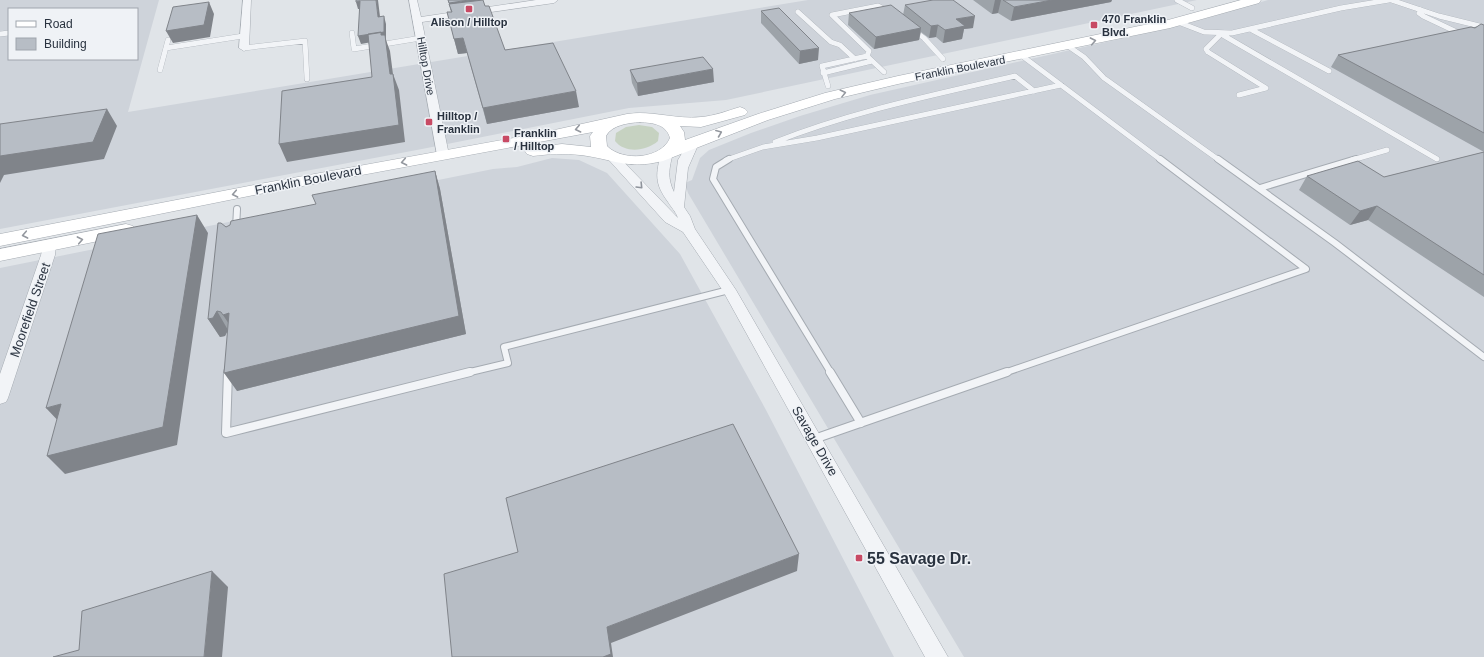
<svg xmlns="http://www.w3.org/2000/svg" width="1484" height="657" font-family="Arial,sans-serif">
	<rect width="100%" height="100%" fill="#e0e4e8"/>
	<path fill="#ced3da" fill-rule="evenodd" d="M0,0H159L128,112L808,0H1197L726,100L629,108L422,149L0,229ZM9,9H137V59H9Z
		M1268,0H1484V657H964L688,193L685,183L692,180L700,158L709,150L751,133L800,116L870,95L1186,24Z
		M552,158L579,160L607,173L680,254L766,410L894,657H0V268L493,169L517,167Z"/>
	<path fill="#c6d2c1" d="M639,125L652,127L659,133L658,141C647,151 625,154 615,141L616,133L626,127Z"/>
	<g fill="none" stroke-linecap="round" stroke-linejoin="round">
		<defs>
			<path id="lane-far2" d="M1177,0L1192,8
				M1391,0L1439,16L1484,27
				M1421,10L1419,13L1423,16L1461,34
				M798,12L831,42L840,45L855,59
				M1178,22L1204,32L1232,33L1341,8L1389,0
				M913,30L924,38L943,59
				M1252,30L1329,71
				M352,33L354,49L421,38
				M0,34L9,33
				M1068,46L1084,57L1104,78L1219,160
				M166,48L243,36
				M244,48L305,41L307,79
				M1021,55L1161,160
				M867,56L869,51L832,15L878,6L889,12
				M160,70L168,40
				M823,73L872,61
				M828,86L822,66L867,56L884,72
				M1239,95L1266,88L1208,52L1206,49L1221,34L1437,159
				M775,142C853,111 934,95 1015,76L1034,91
				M726,160L763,147L817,138L1061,85
				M1352,160L1387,150"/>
			<path id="lane-far1" d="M729,159L716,167L713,179L831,373
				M1218,159L1335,243L1484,357
				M1260,188L1356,159
				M236,228L237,209
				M228,373V369
				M466,373L508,363L504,347L729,290
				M1004,373L1306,269L1160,159"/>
			<path id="lane" d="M228,372L226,433L470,372
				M830,372L861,423
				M814,439L1007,372"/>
			<path id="street" d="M243,0H251L249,48L244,51L239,48Z
				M409,0H417L421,17L536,0H558L554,3L422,22L449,155L443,159L437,155Z
				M693,140L699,143L688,168L684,207L690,216L695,229L736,290L948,657H925L723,291L683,232L665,222L607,158L613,154L617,155L678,218C676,212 671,207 668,202C654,183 656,174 661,153L663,151H671L673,153C669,168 667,178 674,192L678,160L689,141Z
				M49,242L54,243L56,246L55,255L8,398L6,402L0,404V374L41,255L44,243Z"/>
			<path id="secondary" d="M1241,0H1261L1259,3L1170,28L898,84L835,99L768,120L663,161C626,170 614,159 580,155C564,153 549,154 533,156L527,154L525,151L527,148L562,144L591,147L590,136L593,132L254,195L0,246V234L254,185L541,133L627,114C652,110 676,120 701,117C714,116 727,111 740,107L745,109L748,112L745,115L701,127L680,126L684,132L685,140L758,114L825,93L898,76L1168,20ZM640,122C653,123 666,124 670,138C661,159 623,162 607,146L606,136C612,125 628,123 640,122Z
				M126,224L133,226L135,230L133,234L0,261V249Z"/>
		</defs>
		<use href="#lane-far2" stroke="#a5abb2" stroke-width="5.5"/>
		<use href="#lane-far1" stroke="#a5abb2" stroke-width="8"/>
		<use href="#lane" stroke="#a5abb2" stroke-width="10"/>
		<use href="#street" stroke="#a5abb2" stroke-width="1"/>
		<use href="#secondary" stroke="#a5abb2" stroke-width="1"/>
		<use href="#lane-far2" stroke="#f2f4f7" stroke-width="5"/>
		<use href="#lane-far1" stroke="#f2f4f7" stroke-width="6"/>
		<use href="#lane" stroke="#f2f4f7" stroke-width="8"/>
		<use href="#street" fill="#f2f4f7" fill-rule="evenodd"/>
		<use href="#secondary" fill="#fff" fill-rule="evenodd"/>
	</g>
	<path fill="#9da3a9" d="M448,0L485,6L505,50L579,107L487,124L467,53L458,54L447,12H451Z
		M973,0H1112L1111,2L1011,21L998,13L992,14Z
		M905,5L973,28L964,29L962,39L943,43L936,37L929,38L921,32L919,40L874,49L848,25L849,13L903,15Z
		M761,11L818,60L799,64L761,23Z
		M1484,25V152L1331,67L1338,55Z
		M630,70L714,82L638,96L632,83Z
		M1484,152V297L1368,220L1350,225L1299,190L1307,176L1384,177Z
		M435,171L440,189L466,334L237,391L228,330L225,336L220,337L208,319L316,204Z"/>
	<path fill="#80848a" d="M376,0H378L381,25L378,17Z
		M469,0H482L451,11L449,3Z
		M995,0H1001L998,13L992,14Z
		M1052,0H1112L1111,2L1011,21L1014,7Z
		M360,1L362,9H358L356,2Z
		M209,2L214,14L210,37L173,43L166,31Z
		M384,16L386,24V40L390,51L395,90L390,74L383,40L361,44L358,36Z
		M975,16L973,28L964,29L962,39L943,43L945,30L956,19Z
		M938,25L936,37L929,38L931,26Z
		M921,28L919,40L874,49L876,37Z
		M463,38L467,53L458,54L454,39Z
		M819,48L818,60L799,64L800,51Z
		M713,69L714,82L638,96L637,83Z
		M393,74L399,90L405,142L287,162L279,144Z
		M576,91L579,107L487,124L483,108Z
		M107,109L117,126L104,159L4,175L0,183V156Z
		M435,171L440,189L466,334L237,391L224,373Z
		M1377,206L1368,220L1350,225L1360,211Z
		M197,215L208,233L177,445L65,474L47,456Z
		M217,311L228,330L225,336L220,337L208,319Z
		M229,313L235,333L223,315Z
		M61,404L63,426L46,408Z
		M799,554L797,571L611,643L613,657H603L607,627Z
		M212,571L228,587L222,657H204Z"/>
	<path fill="#b7bdc5" stroke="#80848a" d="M356,0H376L378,17L384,16V32L358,36L360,1L356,2Z
		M448,0H469L449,3Z
		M483,0L485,6H489L505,50L553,43L576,91L483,108L463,38L454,39L447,12H452L449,4Z
		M933,0H953L975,16L956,19L965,26L945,30L938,25L931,26L905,5Z
		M1003,0H1052L1014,7Z
		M209,2L204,25L166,31L173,7Z
		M891,5L921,28L876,37L849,13Z
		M779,8L819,48L800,51L761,11Z
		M1481,24L1484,25V133L1338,55L1471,27L1475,28Z
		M381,32V35H385L390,74H393L399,125L279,144L282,91L372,77L368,34Z
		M703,57L713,69L637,83L630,70Z
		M107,109L93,142L0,156V124Z
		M1484,152V275L1377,206L1360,211L1307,176L1358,161L1384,177Z
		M435,171L459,316L224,373L229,313L223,315L221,312L217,311L213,318L208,319L218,223H221L226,227L230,225L231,221L316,204L312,195Z
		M197,215L163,427L47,456L61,404L46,408L98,234Z
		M733,424L799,554L607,627L611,654L603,657H452L444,574L518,552L506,498Z
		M212,571L204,657H53L79,650L82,611Z"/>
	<defs><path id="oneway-chevron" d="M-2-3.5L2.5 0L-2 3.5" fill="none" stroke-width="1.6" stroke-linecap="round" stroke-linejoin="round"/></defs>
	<g stroke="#94989f">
		<use href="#oneway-chevron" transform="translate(1093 41) rotate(-11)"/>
		<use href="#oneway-chevron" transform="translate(843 93) rotate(-14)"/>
		<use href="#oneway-chevron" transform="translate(578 129) rotate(168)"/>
		<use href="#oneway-chevron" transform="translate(719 133) rotate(-22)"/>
		<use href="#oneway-chevron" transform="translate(404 162) rotate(169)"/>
		<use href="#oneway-chevron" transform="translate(235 194) rotate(169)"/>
		<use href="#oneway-chevron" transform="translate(25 235) rotate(169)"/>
		<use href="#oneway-chevron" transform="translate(80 240) rotate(-11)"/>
	</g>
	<use stroke="#8e939b" href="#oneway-chevron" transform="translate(640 186) rotate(46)"/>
	<g fill="#c84a64" stroke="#eff2f6" stroke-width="1.5">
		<rect x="465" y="5" width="8" height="8" rx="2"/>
		<rect x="1090" y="21" width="8" height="8" rx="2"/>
		<rect x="425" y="118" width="8" height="8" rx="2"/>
		<rect x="502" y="135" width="8" height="8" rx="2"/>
		<rect x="855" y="554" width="8" height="8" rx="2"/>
	</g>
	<g text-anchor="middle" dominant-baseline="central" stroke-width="3" stroke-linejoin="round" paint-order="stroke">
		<g font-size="11" font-weight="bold" fill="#29323f" stroke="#eff2f6" text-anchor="start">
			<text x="1102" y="19">470 Franklin<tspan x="1102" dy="13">Blvd.</tspan></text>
			<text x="469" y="22" text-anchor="middle">Alison / Hilltop</text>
			<text x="437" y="116">Hilltop /<tspan x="437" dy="13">Franklin</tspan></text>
			<text x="514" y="133">Franklin<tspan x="514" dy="13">/ Hilltop</tspan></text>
		</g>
		<g font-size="11" fill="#29323f" stroke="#eff2f6">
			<text transform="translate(426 66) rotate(80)">Hilltop Drive</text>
			<text transform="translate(960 68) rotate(-11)">Franklin Boulevard</text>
		</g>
		<g font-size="13" fill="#29323f" stroke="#eff2f6">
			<text transform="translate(308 180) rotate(-11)">Franklin Boulevard</text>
			<text transform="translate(30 310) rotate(-71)">Moorefield Street</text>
			<text transform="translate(815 441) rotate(60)">Savage Drive</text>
		</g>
		<g font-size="16" font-weight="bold" fill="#29323f" stroke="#eff2f6" text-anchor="start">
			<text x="867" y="558">55 Savage Dr.</text>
		</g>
	</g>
	<rect x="8" y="8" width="130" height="52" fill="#eff2f6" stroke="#a0a5ad"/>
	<rect x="16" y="21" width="20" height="6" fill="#ffffff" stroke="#a0a5ad"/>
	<text x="44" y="28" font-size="12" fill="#29323f">Road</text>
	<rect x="16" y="38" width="20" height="12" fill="#b7bdc5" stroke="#a0a5ad"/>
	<text x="44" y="48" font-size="12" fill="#29323f">Building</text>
</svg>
